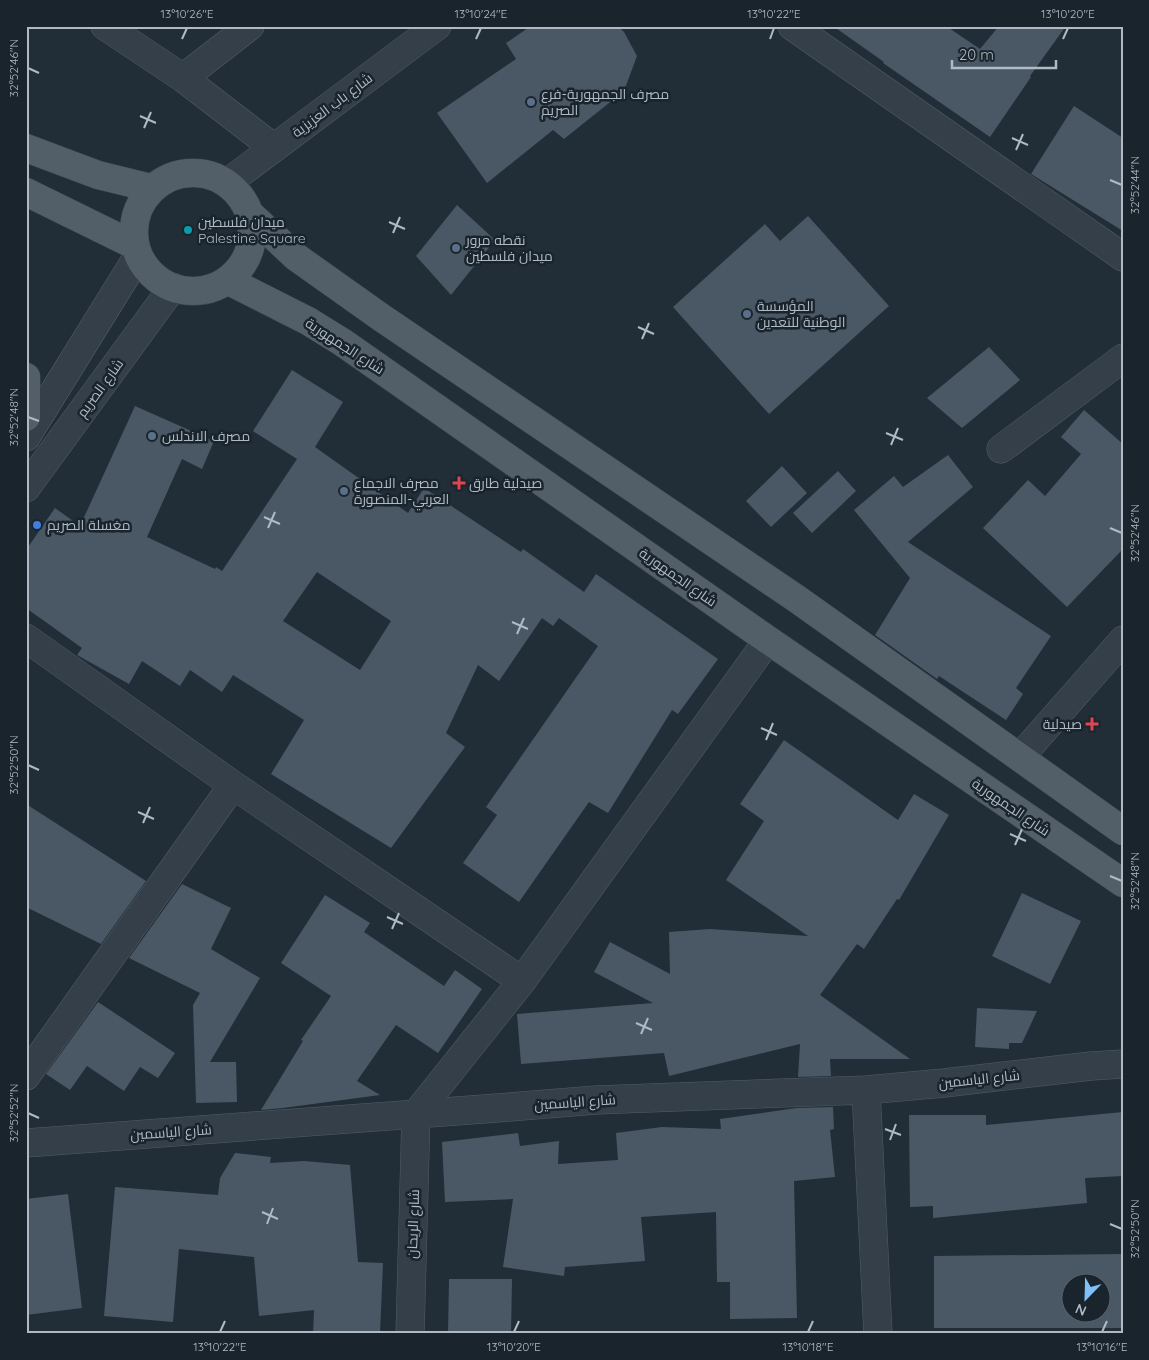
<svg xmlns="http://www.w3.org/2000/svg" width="1149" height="1360" font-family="Quicksand,Cairo,sans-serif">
	<rect width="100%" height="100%" fill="#212e38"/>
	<path fill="#495864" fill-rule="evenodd" d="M531,26H618L624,32L637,56L624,91L564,139L553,130L487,183L437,113L516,59L506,43Z
		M833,26H946L980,49L999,26H1066L1030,76L1031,77L990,137L883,63L884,62Z
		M1074,106L1123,138V231L1031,174Z
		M457,205L495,240L451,295L416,256Z
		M808,216L889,306L769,414L673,307L765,224L780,241Z
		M989,347L1020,380L962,428L927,398Z
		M292,370L343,402L315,447L408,513L424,488L521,552L523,549L584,592L596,574L718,659L678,714L672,710L608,813L589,802L519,902L463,863L497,815L486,807L598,646L559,618L553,626L542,618L499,681L478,665L446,733L465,747L391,848L271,774L304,720L233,675L222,692L190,670L180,686L142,661L129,684L77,655L82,648L26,608V550L55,508L80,526L135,406L214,441L202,469L182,459L147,537L215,569L216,567L222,571L297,459L253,431ZM317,572L391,621L360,670L283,621Z
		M1084,410L1123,444V549L1067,607L983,528L1028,480L1045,496L1081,454L1061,437Z
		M948,455L973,487L908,542L1051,636L1016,688L1023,694L1006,720L939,676L937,679L875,635L910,578L854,510L894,476L903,487Z
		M782,466L807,493L771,527L746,501Z
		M838,471L856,491L812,533L793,513Z
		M784,740L898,820L914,794L949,815L899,900L897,899L864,949L857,944L820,995L910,1059H830L831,1076L798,1077L800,1044L669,1076L664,1053L521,1064L517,1014L653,1003L594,972L610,942L670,974L669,932L710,929L808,936L726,880L764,821L740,804Z
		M26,804L146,881L101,944L26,907Z
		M182,884L231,908L211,949L260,978L210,1062H236L237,1102L196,1103L193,1005L200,993L129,958Z
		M1022,893L1081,921L1050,984L992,956Z
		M325,895L370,923L364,932L444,986L455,970L482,989L438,1053L396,1025L357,1081L380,1095L283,1108L261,1110L303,1041L301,1040L331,996L281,963Z
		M98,1002L175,1053L158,1078L140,1067L124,1091L87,1066L70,1090L46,1074Z
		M977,1008L1037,1011L1022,1043H1009V1049L975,1047Z
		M833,1107L834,1129L830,1130L835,1177L794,1181L797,1318L730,1319V1282H717L716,1212L641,1217L645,1261L565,1267L564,1276L503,1267L513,1199L445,1202L442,1142L518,1133L520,1146L559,1141L558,1164L618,1160L616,1133L662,1127L721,1129L720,1119L796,1108Z
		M1123,1112V1176L1085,1178L1087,1203L933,1218V1206L910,1207L909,1115H986V1125Z
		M235,1153L271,1157L270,1163L304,1161L350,1165L358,1262L383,1263L380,1334H313L314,1310L259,1316L254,1257L179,1249L173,1322L104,1316L115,1187L218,1195L220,1178Z
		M68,1194L82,1308L26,1315V1199Z
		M1123,1254V1328H934V1256ZM1072,1282H1102V1312H1072Z
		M449,1279H512L511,1334H448Z"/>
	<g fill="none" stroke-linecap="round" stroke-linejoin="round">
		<defs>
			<path id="minor" d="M105,26L183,78L274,148
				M792,26L1123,257
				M183,78L250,26
				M1001,449L1123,358
				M26,638L233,785L522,981
				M1020,757L1123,640
				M26,1076L233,785
				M866,1090L878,1334
				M26,1143L497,1108L596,1100L866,1090L944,1083L1091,1066L1123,1064
				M410,1334L416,1114L522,981L768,640"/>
			<path id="tertiary" d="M227,183L437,26
				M26,437L138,256
				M26,488L173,287"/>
			<path id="primary" d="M26,148L98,175L151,188
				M134 232a59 59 0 1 1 118 0a59 59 0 1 1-118 0Z
				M26,192L134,245
				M249,213L296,257L382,318L797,599L1123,831
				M227,280L308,321L342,342L768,640L1123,883
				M26,377V417"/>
		</defs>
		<use href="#minor" stroke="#525d66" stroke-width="29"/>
		<use href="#tertiary" stroke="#525d66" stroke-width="29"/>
		<use href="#primary" stroke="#414b55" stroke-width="29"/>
		<use href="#minor" stroke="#343f49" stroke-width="28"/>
		<use href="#tertiary" stroke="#343f49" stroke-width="28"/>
		<use href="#primary" stroke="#525f69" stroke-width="28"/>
	</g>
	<path fill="none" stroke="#afbac5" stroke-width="2" d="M182,39L187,28M476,39L481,28M770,39L774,28M1063,39L1068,28M28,68L39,73M140,116L156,123M144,128L151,112M1012,138L1028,145M1016,150L1023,134M1110,180L1122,185M389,222L405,229M393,233L400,217M638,327L654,334M642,339L649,323M28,417L39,421M886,433L903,440M891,445L898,428M264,517L280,524M268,528L275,512M1110,528L1122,533M512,622L528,629M517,634L524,618M761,728L777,735M766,740L773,723M28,765L39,770M138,812L154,819M143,823L150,807M1010,834L1026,841M1015,845L1022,829M1110,876L1122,881M387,917L403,924M392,929L399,913M636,1023L652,1030M641,1034L648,1018M28,1113L39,1118M885,1129L901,1135M890,1140L896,1124M262,1212L278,1219M267,1224L273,1208M1110,1224L1122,1229M220,1332L225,1321M514,1332L519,1321M808,1332L813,1321M1102,1332L1107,1321"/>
	<g fill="#5c6f8a" stroke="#1a242d" stroke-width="2">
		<circle cx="531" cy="102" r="5"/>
		<circle cx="456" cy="248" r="5"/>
		<circle cx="747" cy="314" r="5"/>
		<circle cx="152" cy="436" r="5"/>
		<circle cx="344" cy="491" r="5"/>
	</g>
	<circle fill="#0f9aa8" stroke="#1a242d" stroke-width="2" cx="188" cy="230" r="5"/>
	<g fill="#e0444e" stroke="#1a242d" stroke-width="2">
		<path d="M456.5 475.5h5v5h5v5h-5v5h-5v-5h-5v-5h5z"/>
		<path d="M1089.5 716.5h5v5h5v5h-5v5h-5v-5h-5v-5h5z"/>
	</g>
	<circle fill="#3f7fe0" stroke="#1a242d" stroke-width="2" cx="37" cy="525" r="5"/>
	<g text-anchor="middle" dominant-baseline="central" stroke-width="5" stroke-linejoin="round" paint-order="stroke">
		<g font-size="14" fill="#afbac5" stroke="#1a242d" text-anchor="start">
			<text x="541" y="94">مصرف الجمهورية-فرع<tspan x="541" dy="16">الصريم</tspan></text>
			<text x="198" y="222">ميدان فلسطين<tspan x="198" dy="16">Palestine Square</tspan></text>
			<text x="466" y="240">نقطه مرور<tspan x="466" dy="16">ميدان فلسطين</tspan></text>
			<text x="757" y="306">المؤسسة<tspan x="757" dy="16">الوطنية للتعدين</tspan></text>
			<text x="162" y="436">مصرف الاندلس</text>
			<text x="354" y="483">مصرف الاجماع<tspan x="354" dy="16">العربي-المنصورة</tspan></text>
			<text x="469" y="483">صيدلية طارق</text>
			<text x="47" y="525">مغسلة الصريم</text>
			<text x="1082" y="724" text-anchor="end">صيدلية</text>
		</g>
		<g font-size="14" fill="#afbac5" stroke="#1a242d">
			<text transform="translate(332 105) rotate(-37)">شارع باب العزيزية</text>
			<text transform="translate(345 346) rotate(33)">شارع الجمهورية</text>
			<text transform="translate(100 388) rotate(-54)">شارع الصريم</text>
			<text transform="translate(678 577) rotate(35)">شارع الجمهورية</text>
			<text transform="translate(1011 807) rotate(34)">شارع الجمهورية</text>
			<text transform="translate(979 1079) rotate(-6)">شارع الياسمين</text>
			<text transform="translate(575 1102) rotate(-4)">شارع الياسمين</text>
			<text transform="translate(171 1132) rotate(-4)">شارع الياسمين</text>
			<text transform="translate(413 1224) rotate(-88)">شارع الريحان</text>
		</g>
	</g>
	<rect width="1149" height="1360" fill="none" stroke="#1a242d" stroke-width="55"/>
	<g transform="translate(1086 1298) rotate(203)"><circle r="24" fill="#1a242d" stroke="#56606a"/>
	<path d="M0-4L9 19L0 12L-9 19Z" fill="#81bff7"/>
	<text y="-8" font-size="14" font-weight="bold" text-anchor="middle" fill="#afbac5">N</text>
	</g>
	<path d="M952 60v8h104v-8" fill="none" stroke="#afbac5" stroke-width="2.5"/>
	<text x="959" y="60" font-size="15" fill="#afbac5" stroke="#1a242d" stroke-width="4" paint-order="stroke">20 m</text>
	<rect x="28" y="28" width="1094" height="1304" fill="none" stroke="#afbac5" stroke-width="2"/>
	<g font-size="12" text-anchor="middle" fill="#afbac5">
		<text x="187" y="18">13°10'26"E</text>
		<text x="481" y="18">13°10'24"E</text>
		<text x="774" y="18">13°10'22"E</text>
		<text x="1068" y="18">13°10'20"E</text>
		<text transform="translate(14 68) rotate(-90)" y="4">32°52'46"N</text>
		<text transform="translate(1135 185) rotate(-90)" y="4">32°52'44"N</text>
		<text transform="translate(14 417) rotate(-90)" y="4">32°52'48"N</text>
		<text transform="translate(1135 533) rotate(-90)" y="4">32°52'46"N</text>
		<text transform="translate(14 765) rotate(-90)" y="4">32°52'50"N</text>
		<text transform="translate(1135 881) rotate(-90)" y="4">32°52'48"N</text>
		<text transform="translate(14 1113) rotate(-90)" y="4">32°52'52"N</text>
		<text transform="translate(1135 1229) rotate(-90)" y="4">32°52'50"N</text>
		<text x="220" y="1351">13°10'22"E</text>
		<text x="514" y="1351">13°10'20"E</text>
		<text x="808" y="1351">13°10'18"E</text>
		<text x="1102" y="1351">13°10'16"E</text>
	</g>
</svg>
